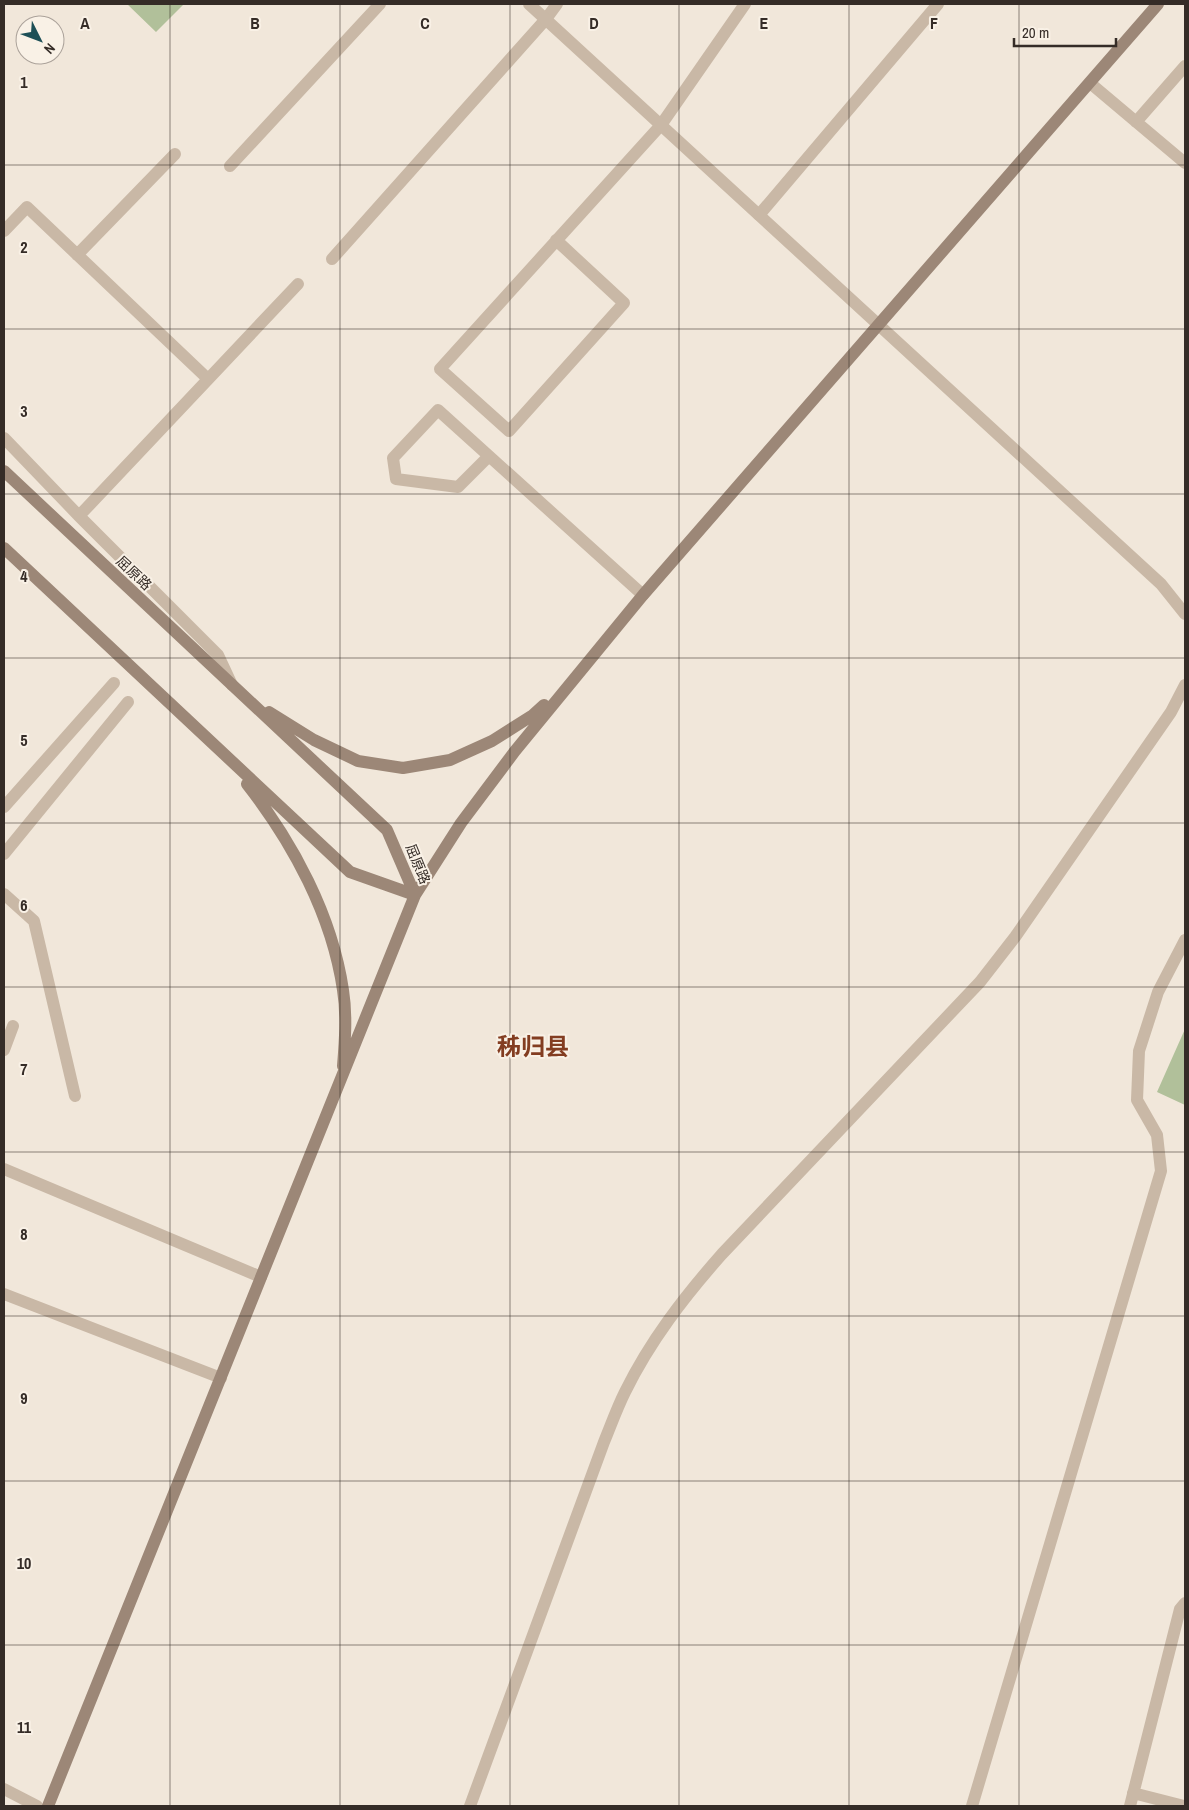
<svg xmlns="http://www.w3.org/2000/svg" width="1189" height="1810" font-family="'Archivo Narrow','Noto Sans SC',sans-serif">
	<rect width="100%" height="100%" fill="#f1e7da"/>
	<path fill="#b1c09a" d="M127,4H184L156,32Z
		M1185,1029V1105L1157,1092Z"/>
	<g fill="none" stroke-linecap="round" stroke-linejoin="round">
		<path stroke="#c9b8a6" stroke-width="12" d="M1090,83L1185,163
			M1136,122L1185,66
			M230,166L380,4
			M759,215L938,4
			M4,231L27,207L208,379
			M556,240L624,303L509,431L440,369L661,125L745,4
			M77,255L175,154
			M332,259L546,19L557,4
			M4,438L79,516L218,655L232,685
			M489,456L458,487L396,479L393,458L438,410L643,595
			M79,516L298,284
			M4,807L114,683
			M4,854L128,702
			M4,894L34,921L75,1096
			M4,1050L13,1026
			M4,1169L261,1277
			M4,1294L221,1378
			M1133,1793L1184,1806
			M972,1806L1161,1171L1157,1135L1137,1100L1139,1051L1158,992L1185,940
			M1130,1806L1180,1609L1185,1603"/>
		<path stroke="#c9b8a6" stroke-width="12" d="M529,4L1161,584L1185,614
			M4,1789L37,1806
			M470,1806L604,1442C611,1425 617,1408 625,1392C650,1341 684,1297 722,1254L980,982L1015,937L1171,712L1185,685"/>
		<path stroke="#9c8777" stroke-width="12" d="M4,471L387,830L415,895
			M4,548L350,872L415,895
			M269,712L314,740L358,761L403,768L450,760L492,741L533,715L544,705
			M247,784C293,843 332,915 343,990C347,1015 345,1041 343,1066
			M48,1806L415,895L461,823L515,751L643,595L1158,4"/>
	</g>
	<path fill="none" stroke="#352c27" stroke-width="1" stroke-opacity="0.55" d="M170,4V1806M340,4V1806M510,4V1806M679,4V1806M849,4V1806M1019,4V1806M4,165H1185M4,329H1185M4,494H1185M4,658H1185M4,823H1185M4,987H1185M4,1152H1185M4,1316H1185M4,1481H1185M4,1645H1185"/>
	<g text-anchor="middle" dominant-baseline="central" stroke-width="4" stroke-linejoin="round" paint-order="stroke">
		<g font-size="14" fill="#352c27" stroke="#f9f1e6">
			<text transform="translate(134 573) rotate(43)">屈原路</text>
			<text transform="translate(418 864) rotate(68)">屈原路</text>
		</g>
		<g font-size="24" font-weight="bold" fill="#833d21" stroke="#f9f1e6">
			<text x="533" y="1046">秭归县</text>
		</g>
	</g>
	<g font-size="16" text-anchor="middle" font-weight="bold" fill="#352c27" stroke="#f9f1e6" stroke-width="4" stroke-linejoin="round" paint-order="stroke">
		<text x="85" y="29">A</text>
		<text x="255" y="29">B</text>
		<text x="425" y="29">C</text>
		<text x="594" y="29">D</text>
		<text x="764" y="29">E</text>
		<text x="934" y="29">F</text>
		<text x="24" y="88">1</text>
		<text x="24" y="253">2</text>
		<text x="24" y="417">3</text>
		<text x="24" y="582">4</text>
		<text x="24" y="746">5</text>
		<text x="24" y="911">6</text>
		<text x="24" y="1075">7</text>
		<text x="24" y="1240">8</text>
		<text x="24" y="1404">9</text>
		<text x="24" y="1569">10</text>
		<text x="24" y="1733">11</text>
	</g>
	<rect width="1189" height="1810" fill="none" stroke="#352c27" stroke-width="10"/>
	<g transform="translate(40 40) rotate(132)"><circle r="24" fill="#f9f1e6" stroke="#aba29a"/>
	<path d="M0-4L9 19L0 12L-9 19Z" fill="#1d4f56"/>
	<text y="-8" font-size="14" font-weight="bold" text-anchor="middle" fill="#352c27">N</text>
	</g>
	<path d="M1014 38v8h102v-8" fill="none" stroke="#352c27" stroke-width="2.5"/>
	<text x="1022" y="38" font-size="15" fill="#352c27" stroke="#f9f1e6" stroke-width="4" paint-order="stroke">20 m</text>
</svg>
